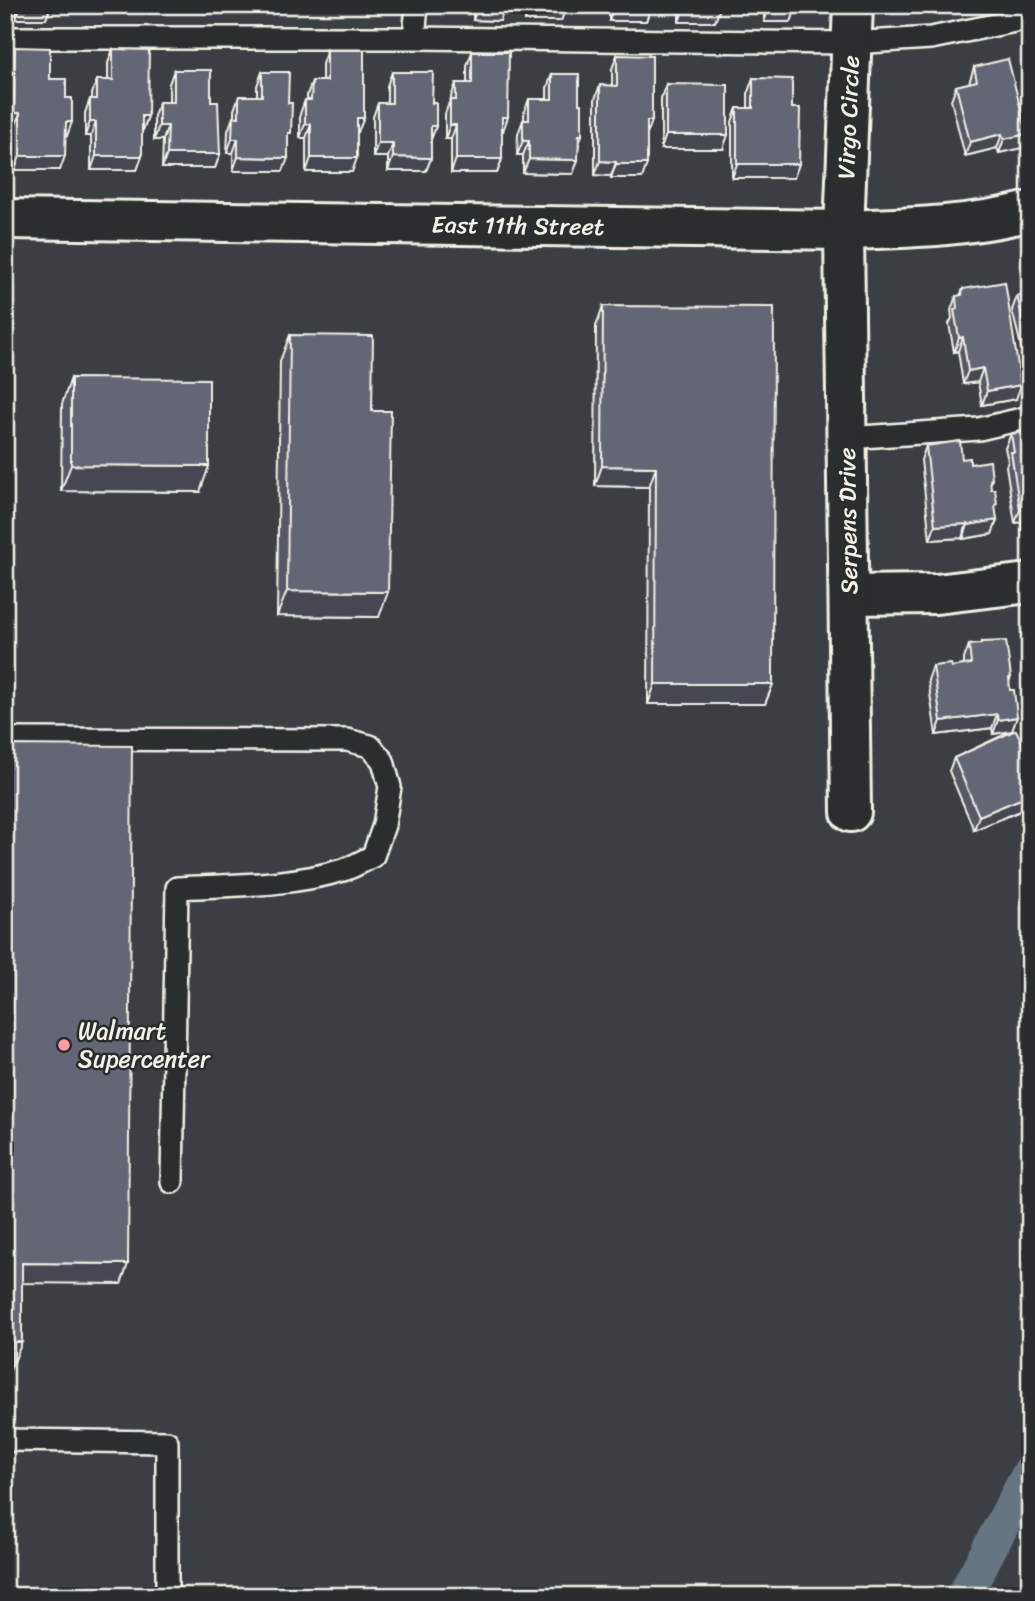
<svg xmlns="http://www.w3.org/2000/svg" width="1035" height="1601" font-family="Sriracha,sans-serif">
	<rect width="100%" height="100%" fill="#3b3e43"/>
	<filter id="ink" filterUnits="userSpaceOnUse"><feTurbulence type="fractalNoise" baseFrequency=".0143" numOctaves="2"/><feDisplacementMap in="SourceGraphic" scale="14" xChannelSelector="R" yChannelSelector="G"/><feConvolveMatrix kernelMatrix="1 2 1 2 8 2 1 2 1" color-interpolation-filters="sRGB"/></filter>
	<g filter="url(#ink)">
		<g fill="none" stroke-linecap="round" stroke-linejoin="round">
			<path stroke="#657582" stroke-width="35" d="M964,1596L1030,1472"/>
			<defs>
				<path id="service" d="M5,38H414L851,43L931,38L1015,21L1030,16
					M414,38L417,5
					M847,438L979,429L1030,417
					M5,739L347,740L370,746L383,761L390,787L384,825L373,856C363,861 353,867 343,870C290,886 232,885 177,888L172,1182
					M5,1440L167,1442V1596"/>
				<g id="minor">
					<path id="s1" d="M5,219L844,230C907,228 969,227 1030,211"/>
					<path d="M849,595L936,594L1030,583"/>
					<path id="s2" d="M851,812L844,230L853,5"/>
				</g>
			</defs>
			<use href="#service" stroke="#f4f1e8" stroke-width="26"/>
			<use href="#minor" stroke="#f4f1e8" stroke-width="44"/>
			<use href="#service" stroke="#2a2d2e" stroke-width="21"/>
			<use href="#minor" stroke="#2a2d2e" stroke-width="38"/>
		</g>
		<path fill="#555865" stroke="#f4f1e8" stroke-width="2" d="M16,5H51L46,19H16Z
			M473,5H505L500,21L473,20Z
			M525,5H566L561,21H525Z
			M609,5H651L646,21H609Z
			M679,5H720L715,22H679Z
			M764,5H796L791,22H764Z
			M15,47L50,79L67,136H65L60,170H15V127H9L10,61Z
			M113,49L148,116L143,130H142V156L137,170H91V136H85V113L90,99H92V94L97,80H108V63Z
			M327,50L358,132H357L352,172H306V138H300V114L305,100H307V95L312,81H322V64Z
			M472,52L503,131H502V159L497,173H451V139H445V114L450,100H451V97L456,83H467V66Z
			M617,55L647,133L642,178H611V176L595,175V99L600,85L612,86V69Z
			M974,67L1027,134L1022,148L999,153L997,148L965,156L951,100L956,86L969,83Z
			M174,70L220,154L215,168H162L163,140H154V116L159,102H169V84Z
			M262,72L288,103V142L283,171H233V153H227L228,131L233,117H234V110L239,96H257V86Z
			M392,72L432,103L436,126L431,138V158L426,171H388V157H373V117L378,103H387V86Z
			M552,74L579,104L582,135L579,144L573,174L523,173V155H517L518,134L523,120H524V113L529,99H547V88Z
			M753,78L792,108L794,178H732V122L737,108H748V92Z
			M666,84L723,149H661V98Z
			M963,289L1016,399L982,405L978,382L963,384L958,351L954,352L949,324L952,318L951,310L956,296H960Z
			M1030,293V357L1024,358L1012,310L1017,296Z
			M603,306L773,684L765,704H648L649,487L595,486L596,326Z
			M290,335L372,411L379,617L277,616L280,361Z
			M71,378L200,492L61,491L62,404Z
			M1030,431V529L1022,530L1021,522L1015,523L1006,466L1008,461L1005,448L1011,434Z
			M926,446L962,459L992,479L990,485L997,520L992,534L963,539L962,538L930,540L921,460Z
			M981,642L1011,677L1009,682L1012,731L1030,759V807L974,830L949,771L954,758L1012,731L993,734L992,728L936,735L928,680L933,666L952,667L964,665V659L969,645L980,644Z"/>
		<path fill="#454752" stroke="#f4f1e8" stroke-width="2" d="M21,5H51L46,19H16Z
			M478,6L505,7L500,21L473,20Z
			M530,7H566L561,21H525Z
			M614,7H651L646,21H609Z
			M684,8H720L715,22H679Z
			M769,8H796L791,22H764Z
			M14,113H20L15,127H9Z
			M142,116H148L143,130H137Z
			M502,117H508L503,131H497Z
			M357,118H364L358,132H352Z
			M647,121H652L647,135Z
			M66,122H72L67,136H60Z
			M90,122H96L91,136H85Z
			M305,124H311L306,138H300Z
			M450,125H456L451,139H445Z
			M159,126H168L163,140H154Z
			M431,126H436L431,140Z
			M1002,134L997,148L965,156L970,142Z
			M1027,134L1022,148L999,153L1004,139Z
			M666,135H728L723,149H661Z
			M232,139H238L233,153H227Z
			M523,141H529L523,155H517Z
			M378,143H393L388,157H373Z
			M167,154H220L215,168H162Z
			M20,156H65L60,170H15Z
			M96,156H142L137,170H91Z
			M238,157L288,158L283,171H233Z
			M393,157L431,158L426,171H388Z
			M311,158H357L352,172H306Z
			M456,159H502L497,173H451Z
			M529,159L578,160L573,174L523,173Z
			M600,161L616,162L611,176L595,175Z
			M616,164H647L642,178H611Z
			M737,164H799L794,178H732Z
			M963,337L958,351L954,352L959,338Z
			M1030,344V357L1024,358L1029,345Z
			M983,368L978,382L963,384L968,371Z
			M1021,385L1016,399L982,405L987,391Z
			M71,465L209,466L200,492L61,491Z
			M602,466L656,467L649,487L595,486Z
			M1026,508L1021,522L1015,523L1020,510Z
			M1027,516H1030V529L1022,530Z
			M997,520L992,534L963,539L968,525Z
			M967,524L962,538L930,540L935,526Z
			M287,591L388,592L379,617L277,616Z
			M655,684H773L765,704H648Z
			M997,714L992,728L936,735L941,721Z
			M1017,717L1012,731L993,734L998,720Z
			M1030,795V807L974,830L979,816Z
			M22,1263L128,1264L121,1284L15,1283Z
			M12,1342H22L14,1362H5Z
			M5,1365H12L5,1383Z"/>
		<path fill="#636675" stroke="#f4f1e8" stroke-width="2" d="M478,5H505V7L478,6Z
			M530,5H566V7H530Z
			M614,5H651V7H614Z
			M684,5H720V8H684Z
			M769,5H796V8H769Z
			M15,47L50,48V79H66V98H72V122H66L65,156H20V113H14Z
			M113,49L149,50L148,116H142V156H96V122H90V99H97V80H113Z
			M327,50H364V118H357V158H311V124H305V100H311L312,81H327Z
			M472,52H509L508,117H502V159H456V125H450V100H456V83H472Z
			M617,55L652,56V121H647V164H616V162L600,161V85L617,86Z
			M1008,59L1027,134L1004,139L1002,134L970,142L956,86L977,81L974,67Z
			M174,70H211V102H218L220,154H167L168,126H159V102H174Z
			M262,72H289L288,103H292L291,133H288V158L238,157V139H232L233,117H239V96H262Z
			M392,72H433L432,103H436V126H431V158L393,157V143H378V103H392Z
			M552,74H579V104H582V135H579L578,160L529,159V141H523V120H529V99H552Z
			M753,78L792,79V108H800L799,164H737V108H753Z
			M666,84L728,85V135H666Z
			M1005,282L1021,385L987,391L983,368L968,371L963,337L959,338L954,310L957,309L956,296L962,295L963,289Z
			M1030,293V344L1029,345L1017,296Z
			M603,306L774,307L773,684H655L656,467L602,466Z
			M290,335L373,336L372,411H391L388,592L287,591Z
			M71,378L209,379V466L71,465Z
			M1030,431V516H1027L1026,508L1020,510L1011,452H1014L1011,434Z
			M960,441L962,459L970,458V464L990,461L992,479L990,480L991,489H995L997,504L995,505L997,520L968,525L967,524L935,526L926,446Z
			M1006,641L1011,677L1009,678L1010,690H1014L1017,717L998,720L997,714L941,721L933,666L951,664L952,667L971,664L969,645L981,644V642Z
			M1016,730L1030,759V795L979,816L954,758Z
			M5,745L132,746L128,1264L22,1263V1342H12V1365H5Z"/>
	</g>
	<circle fill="#ff9aa2" stroke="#2a2d2e" stroke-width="2.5" cx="64" cy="1045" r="7"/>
	<g text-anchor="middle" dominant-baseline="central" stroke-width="5" stroke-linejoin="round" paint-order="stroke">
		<g font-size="24" fill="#f4f1e8" stroke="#2a2d2e">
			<text stroke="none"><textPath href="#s2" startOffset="695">Virgo Circle</textPath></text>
			<text stroke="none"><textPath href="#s1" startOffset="513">East 11th Street</textPath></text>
			<text transform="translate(848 521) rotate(-91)">Serpens Drive</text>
		</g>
		<g font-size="24" fill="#f4f1e8" stroke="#2a2d2e" text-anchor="start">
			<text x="78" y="1031">Walmart<tspan x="78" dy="28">Supercenter</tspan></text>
		</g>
	</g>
	<rect width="1035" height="1601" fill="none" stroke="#2a2d2e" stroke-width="28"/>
	<rect x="14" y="14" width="1007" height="1573" fill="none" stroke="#f4f1e8" stroke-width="2.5" filter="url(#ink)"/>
</svg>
